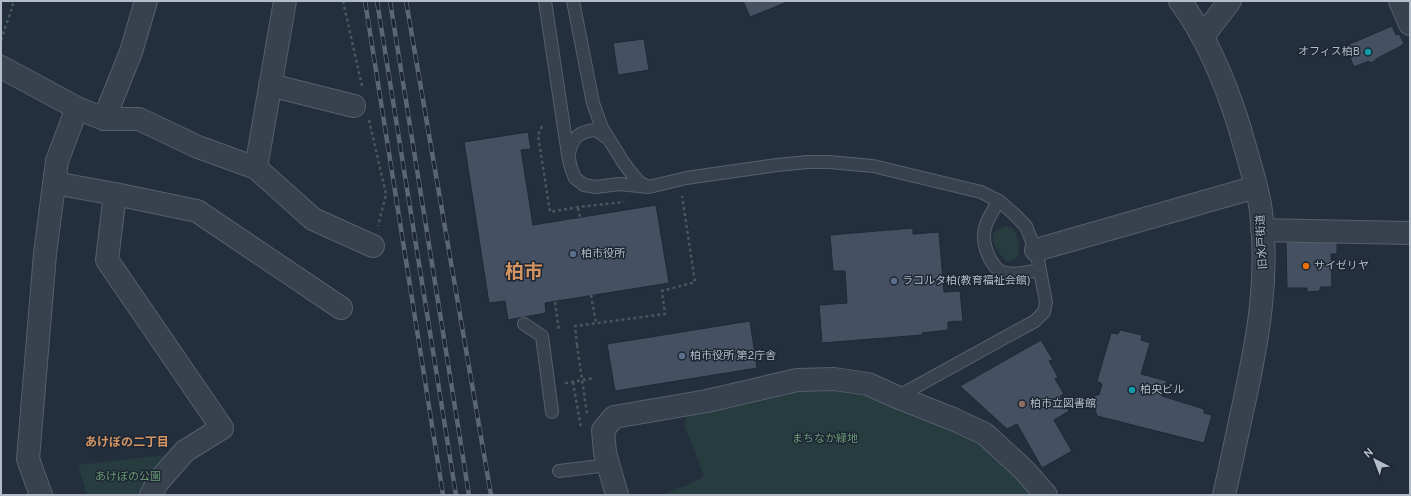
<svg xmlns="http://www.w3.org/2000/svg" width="1411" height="496" font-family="Overpass,'Noto Sans JP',sans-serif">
	<rect width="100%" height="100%" fill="#242f3e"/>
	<path fill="#263c3f" d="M1006,226C1007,226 1012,228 1012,229C1019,234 1022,252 1016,258C1014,261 1011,261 1008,262C995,251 983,232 1006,226Z
		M854,383L973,436L997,458L1032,495H665L668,492L688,485L704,476L684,425L688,410L778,388Z
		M167,455L148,478L139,495H87L78,465Z"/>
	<path fill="#455162" stroke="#1f2835" d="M743,1H785V3L750,17Z
		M1392,26L1396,35L1399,34L1404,43L1401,46L1376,59V60L1371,63L1369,61L1354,67L1345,46Z
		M644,39L649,70L618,75L613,43Z
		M528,132L531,149L521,150L533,225L656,205L669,283L545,303L546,313L508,320L505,301L489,303L464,142Z
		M913,228V234L939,232L944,292L960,291L963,321L948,322V330L922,333V335L822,343L819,305L847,303L845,271H833L830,235Z
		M1337,238V254H1331L1332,287H1320V291L1307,292V288H1287L1286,240Z
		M750,321L757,368L615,391L607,344Z
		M1120,330L1142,335L1141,340L1150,343L1141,374L1167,381L1162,396L1204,409V413L1212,415L1204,443L1097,416L1093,402L1095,395H1099L1102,384L1097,381L1111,333L1118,334Z
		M1041,340L1053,360L1049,361L1058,377L1055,379L1064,394L1060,396L1069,411L1054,420L1072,451L1042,468L1017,424L1007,429L960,386Z"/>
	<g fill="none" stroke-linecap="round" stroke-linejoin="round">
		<defs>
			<path id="service" d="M545,1L568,155L571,168L575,178L584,185L596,187L619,184L649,187L686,178L777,165L808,162H829L873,166L981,192L999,201L1013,213L1026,226L1032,242L1036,250L1046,302L1044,312L1035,321L897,397
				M573,1L593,103L602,128L623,162L632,174L640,183L649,187
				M569,154C572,137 580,131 596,130L606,137
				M999,201C985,222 978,235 990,259C992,263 998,271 1002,272C1014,276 1028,272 1040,270
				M524,324L542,336L552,412
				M559,471L608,465"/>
			<path id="minor" d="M1400,1L1410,24
				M1203,36L1230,1
				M1,67L77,108L104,119H139L198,147L256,168L313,219L373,246
				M270,85L354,106
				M104,119L131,52L146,1
				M256,168L285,1
				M54,183L115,194L197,211L341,308
				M115,194L107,260L222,428L185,451L157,483L151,495
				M1262,230L1410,233
				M1036,250L1256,187
				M41,495L28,459L45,254L57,161L77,108
				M617,495L605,453L603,430L614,417L707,401L797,380L834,379L868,384L897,397L953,419L985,434L1024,470L1046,495"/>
			<path id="tertiary" d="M1180,1C1208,39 1226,84 1240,129C1247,156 1257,183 1261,211C1269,279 1258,338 1244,403C1237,434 1231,465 1224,495"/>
		</defs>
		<use href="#service" stroke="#565f6c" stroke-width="14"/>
		<use href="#minor" stroke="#565f6c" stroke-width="24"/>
		<use href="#tertiary" stroke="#565f6c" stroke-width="24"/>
		<path stroke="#44595c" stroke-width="2.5" stroke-dasharray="3 3" stroke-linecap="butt" d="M343,1L362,86
			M1,40L13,5L8,1
			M369,120L386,194L378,226
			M542,126L538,135L550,212L578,207L624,202
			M578,208L580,217
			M591,295L596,323
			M555,302L559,331
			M577,345L575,326L665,314L662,291L695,282L682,196
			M577,345L587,414
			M566,382V383L594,378
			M573,382L581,428"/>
		<use href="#service" stroke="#38414e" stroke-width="12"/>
		<use href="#minor" stroke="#38414e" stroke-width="22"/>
		<use href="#tertiary" stroke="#38414e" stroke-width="22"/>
		<defs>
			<path id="rail" d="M365,1L443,495
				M377,1L456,495
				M390,1L469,495
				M406,1L491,495"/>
		</defs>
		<use href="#rail" stroke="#5a6575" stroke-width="4.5"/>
		<use href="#rail" stroke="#1d2633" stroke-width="3" stroke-dasharray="9" stroke-linecap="butt"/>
	</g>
	<g fill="#0f9aa8" stroke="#1d2633" stroke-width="1.5">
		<circle cx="1368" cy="52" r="4"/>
		<circle cx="1132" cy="390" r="4"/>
	</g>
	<g fill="#5c6f8a" stroke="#1d2633" stroke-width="1.5">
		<circle cx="573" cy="254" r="4"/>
		<circle cx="894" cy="281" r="4"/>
		<circle cx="682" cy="356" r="4"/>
	</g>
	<circle fill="#e8710a" stroke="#1d2633" stroke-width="1.5" cx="1306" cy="266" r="4"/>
	<circle fill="#8d6e63" stroke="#1d2633" stroke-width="1.5" cx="1022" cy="404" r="4"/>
	<g text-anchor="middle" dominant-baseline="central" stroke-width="3" stroke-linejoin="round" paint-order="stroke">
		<g font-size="11" fill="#b4bcc9" stroke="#1d2633" text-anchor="start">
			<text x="1360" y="52" text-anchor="end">オフィス柏B</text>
			<text x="581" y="254">柏市役所</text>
			<text x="1314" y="266">サイゼリヤ</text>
			<text x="902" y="281">ラコルタ柏(教育福祉会館)</text>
			<text x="690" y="356">柏市役所 第2庁舎</text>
			<text x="1140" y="390">柏央ビル</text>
			<text x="1030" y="404">柏市立図書館</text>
		</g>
		<g font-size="11" fill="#b4bcc9" stroke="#1d2633">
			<text transform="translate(1262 242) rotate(-93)">旧水戸街道</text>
		</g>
		<g font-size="11" fill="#6b9a76" stroke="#1d2633">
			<text x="825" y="439">まちなか緑地</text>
			<text x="128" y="477">あけぼの公園</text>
		</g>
		<g font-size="12" font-weight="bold" fill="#d59563" stroke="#1d2633">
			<text x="127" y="443">あけぼの二丁目</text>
		</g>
		<g font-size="19" font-weight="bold" fill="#d59563" stroke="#1d2633">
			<text x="524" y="273">柏市</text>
		</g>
	</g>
	<rect width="1411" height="496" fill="none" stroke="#b4bcc9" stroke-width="4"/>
	<g transform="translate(1375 460) rotate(318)" stroke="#1d2633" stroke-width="3" paint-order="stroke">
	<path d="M0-3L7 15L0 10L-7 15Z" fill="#b4bcc9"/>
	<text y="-6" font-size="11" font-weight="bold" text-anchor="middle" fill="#b4bcc9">N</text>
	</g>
</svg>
